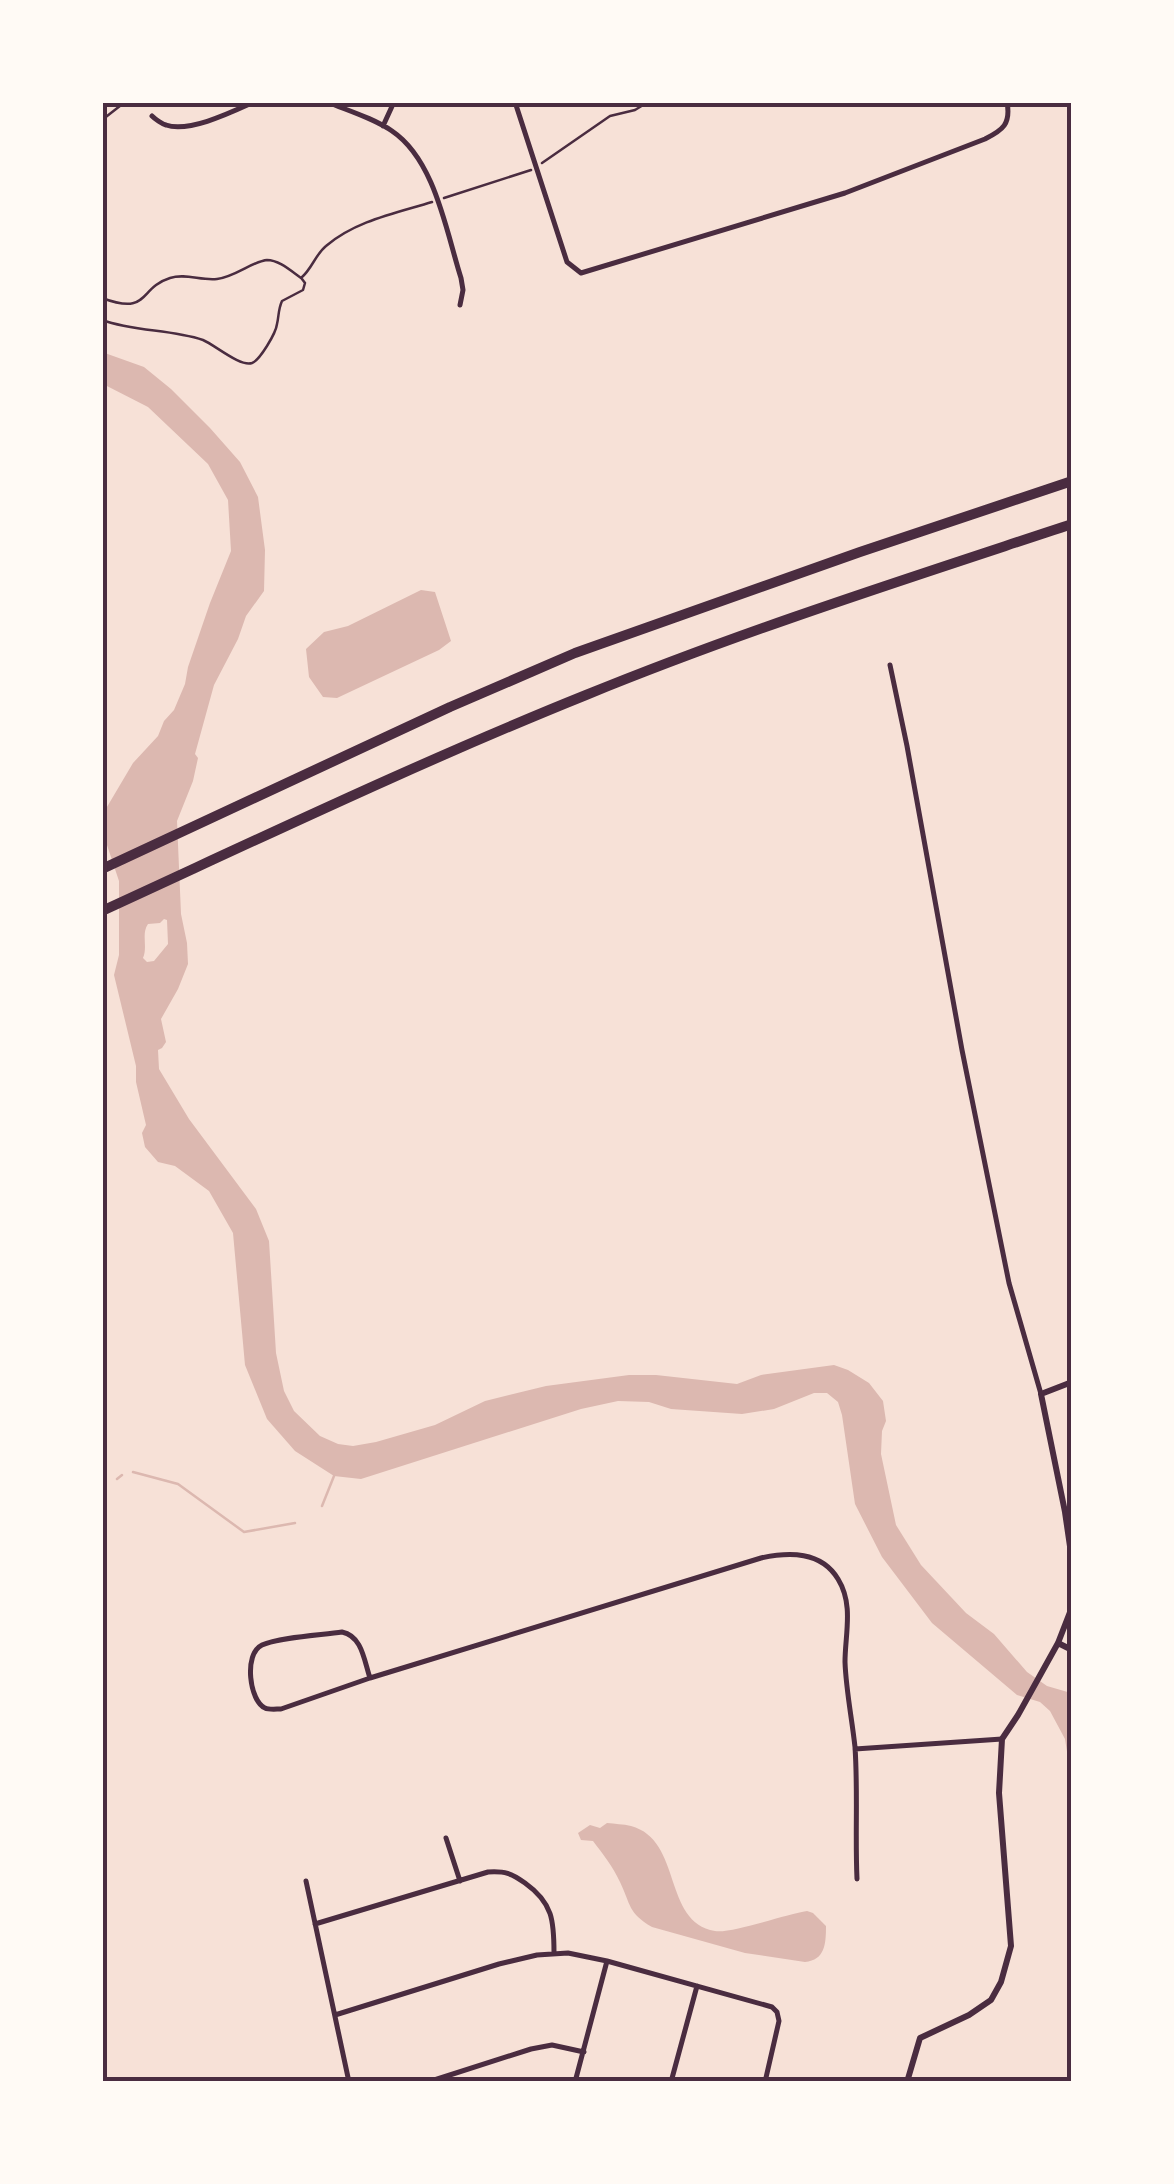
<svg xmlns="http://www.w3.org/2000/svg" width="1174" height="2184" font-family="'Public Sans',sans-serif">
	<rect width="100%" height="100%" fill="#f7e1d7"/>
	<path fill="#dcb8b0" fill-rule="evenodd" d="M102,352L144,367L171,389L210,428L240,462L258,497L265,550L264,591L246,616L238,639L214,685L195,754L198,758L193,781L177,821L181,914L187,943L188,964L178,989L161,1019L166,1042L162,1048L158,1050L159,1069L189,1119L256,1209L269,1241L276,1353L284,1391L294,1411L320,1436L338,1444L353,1446L376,1442L435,1425L485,1401L546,1386L629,1375H656L737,1384L761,1375L834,1365L848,1370L869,1383L883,1401L886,1421L882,1431L881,1454L896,1525L921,1565L966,1613L994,1634L1027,1672L1047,1686L1071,1693V1777L1065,1739L1050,1711L1040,1702L1017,1695L932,1623L882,1557L855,1504L842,1415L838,1402L827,1393H814L774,1409L742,1414L671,1409L649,1402L618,1401L581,1409L361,1479L334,1476L295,1451L267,1419L245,1365L233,1233L209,1191L175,1166L158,1162L145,1147L142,1133L146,1125L136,1082V1066L114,975L119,955V881L104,836V812L133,763L158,736L164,721L174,710L185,684L188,667L210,603L231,551L228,500L208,464L148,407L103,384ZM164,919L167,920L168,944L154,961L147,962L143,958C148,947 141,934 148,924L160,923Z
		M421,590L435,592L451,641L439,650L337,698L323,697L309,677L306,649L324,632L348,626Z
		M607,1823C615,1824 623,1824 631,1826C683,1840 662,1922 715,1931C730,1934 787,1914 807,1911L813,1913L826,1926C826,1944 825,1960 805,1962L745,1953L652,1927C628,1913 631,1905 620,1882C613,1867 603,1854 593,1841L581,1840L578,1833L590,1825L600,1828Z"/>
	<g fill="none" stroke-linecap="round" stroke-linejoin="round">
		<path stroke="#dcb8b0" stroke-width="2.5" d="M133,1472L178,1484L244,1532L295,1523
			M117,1479L122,1475
			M322,1506L334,1476"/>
		<path stroke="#4a2c40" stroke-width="2.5" d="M102,120L125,102
			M542,163L610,116L635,110L648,102
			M444,198L531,170
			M102,298C150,316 138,288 170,278C186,273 201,281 217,279C235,277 253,261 267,260C279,260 291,271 301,278C312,269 315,255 326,246C355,221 396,213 432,202
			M102,320C135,332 170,329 203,340C215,345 240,367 252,363C260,360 276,333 277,324C279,316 278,310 282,301L303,290L305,283L302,279"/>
		<path stroke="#4a2c40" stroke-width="5" d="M327,102C349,111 373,118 392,131C435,160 446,231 461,278L463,290L460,305
			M515,102L567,262L581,273L845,193L985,139C1003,130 1011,124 1007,102
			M152,116C155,119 162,124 166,125C189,133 232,112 254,102
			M383,126L394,102
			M890,665L907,746L962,1050L1009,1283L1041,1394
			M370,1678C364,1660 362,1636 342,1632C322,1635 279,1637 262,1645C243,1654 250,1702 265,1708C269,1710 276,1709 281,1709L370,1678L761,1558C789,1552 821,1551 838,1579C854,1605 845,1634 845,1662C846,1690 852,1719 855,1747C858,1791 855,1835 857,1879
			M855,1749L1002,1739
			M446,1838L460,1881
			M306,1881L349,2082
			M315,1924L488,1872C505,1871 511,1873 525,1883C553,1903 554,1921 554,1953
			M335,2015L499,1964L537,1955L568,1953L607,1961L772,2007L777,2012L779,2021L765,2082
			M428,2082L531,2049L552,2045L584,2052
			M575,2082L607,1961
			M671,2082L697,1986"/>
		<path stroke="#4a2c40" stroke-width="6" d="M1072,1382L1041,1394L1065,1512L1072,1560
			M1058,1643L1072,1650
			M907,2082L920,2038L969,2015L991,2000L1001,1982L1011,1946L999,1793L1002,1739L1018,1715L1058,1643L1072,1607"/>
		<path stroke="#4a2c40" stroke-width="8" d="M102,104L105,102"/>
		<path stroke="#4a2c40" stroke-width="10" d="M102,869L450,707L575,653L860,552L1072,481
			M102,911C263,837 422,761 586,695C745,630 909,578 1072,524"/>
	</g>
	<rect width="1174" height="2184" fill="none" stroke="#fffaf5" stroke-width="210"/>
	<rect x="105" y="105" width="964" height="1974" fill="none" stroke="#4a2c40" stroke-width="4"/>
</svg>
